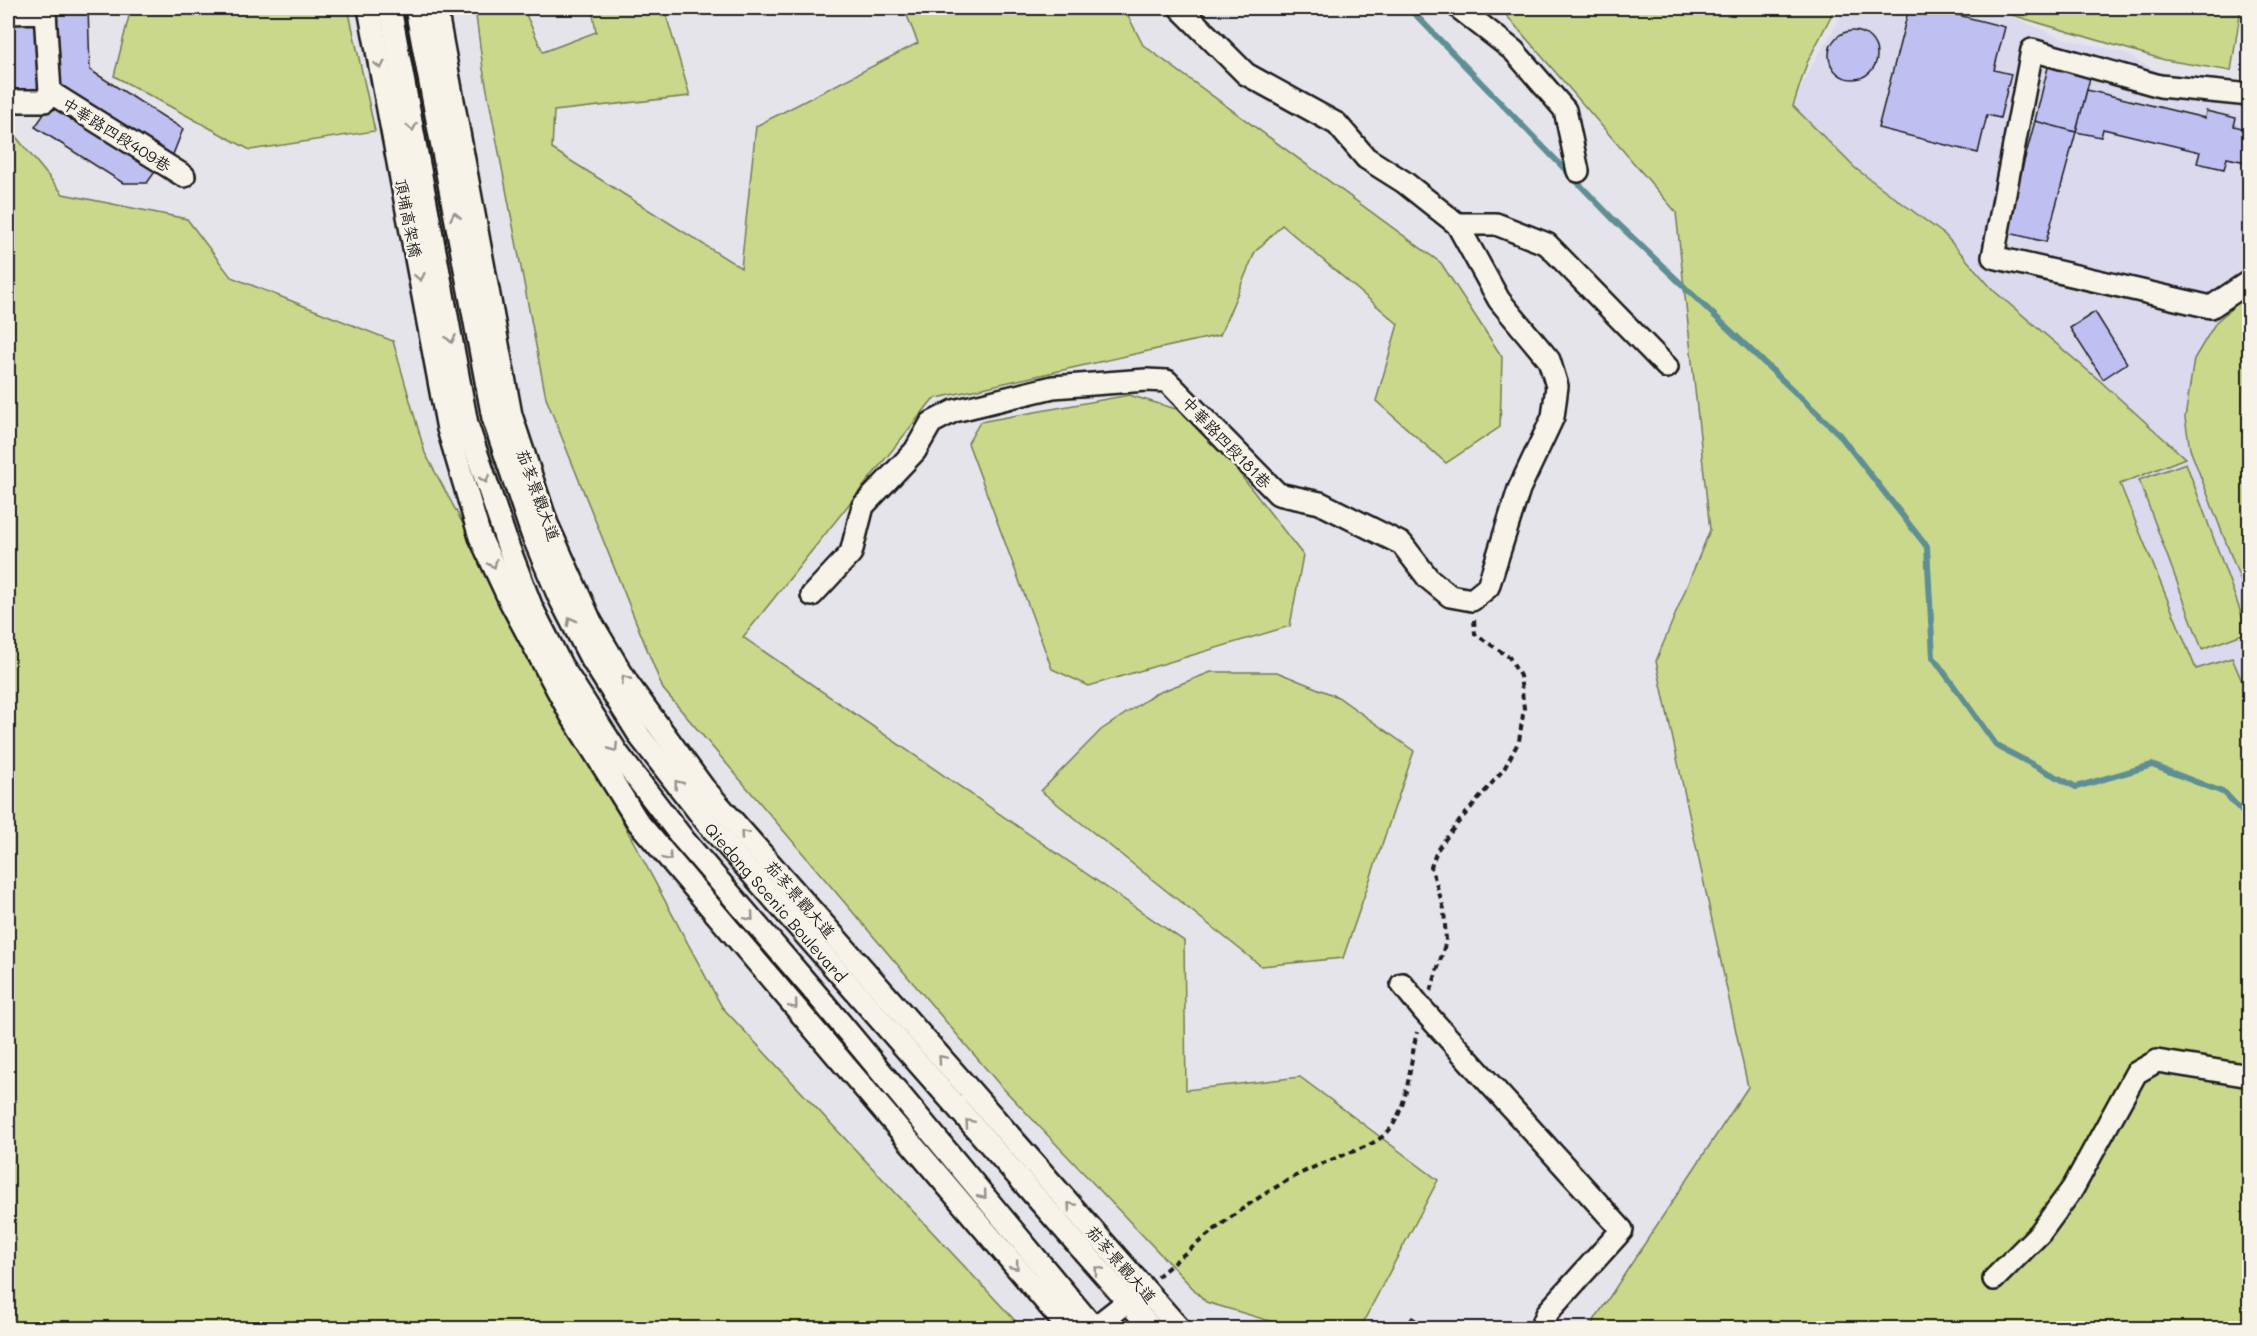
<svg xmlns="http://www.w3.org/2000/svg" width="2257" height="1336" font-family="Mali,'LXGW WenKai TC',sans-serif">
	<rect width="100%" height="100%" fill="#e6e4eb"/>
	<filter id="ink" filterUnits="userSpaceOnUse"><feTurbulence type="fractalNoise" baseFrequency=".0167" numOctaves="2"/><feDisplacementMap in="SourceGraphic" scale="12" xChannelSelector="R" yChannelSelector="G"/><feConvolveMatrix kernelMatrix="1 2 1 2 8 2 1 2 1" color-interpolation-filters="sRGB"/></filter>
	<g filter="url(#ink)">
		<path fill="#dad9ed" d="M1863,8H1981L1996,10L2059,37L2124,53L2160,72L2249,84V698L2232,659L2196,670L2120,483L2184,458L2099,380L1994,291L1945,235L1855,168L1792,106L1811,67L1843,13Z"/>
		<path fill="#cad88c" stroke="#737a54" stroke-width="1.5" d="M131,8H348L375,131L250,150L114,76Z
			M475,8H523L543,52L596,32L592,8H664L690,96L554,111L552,149L741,268L756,126L918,43L904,8H1124L1143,45L1441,263L1502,357L1500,427L1446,463L1376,401L1398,324L1282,225L1255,252L1220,335L933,399L743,637L1184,941L1186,1090L1300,1077L1438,1180L1360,1328H1293L1206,1302L999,1084L663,689L546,398L483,69Z
			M1500,8H1835L1807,63L1793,106L1855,168L1945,235L1994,291L2099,380L2185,458L2120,484L2196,669L2232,658L2249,698V1328H1589L1748,1087L1656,661L1710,530L1676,212Z
			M1988,8H2241L2231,71L2165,60Z
			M8,127L63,194L187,219L231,277L393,341L425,453L722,1007L1022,1328H8Z
			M2249,293V602L2190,449L2185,418L2194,359L2216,322Z
			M1129,395L1193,414L1303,555L1290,626L1089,686L1052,669L968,443L980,422Z
			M2186,463L2248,632L2202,649L2139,480Z
			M1211,672H1277L1338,697L1414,751L1343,958L1261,966L1041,791L1101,730L1155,694Z"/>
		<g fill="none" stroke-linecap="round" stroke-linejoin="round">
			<path stroke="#5e8f94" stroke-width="6" d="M1409,8L1613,219L1838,433L1927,547L1933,657L1997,746L2076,787L2152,765L2225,793L2250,820"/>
		</g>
		<path fill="#bfc0f2" stroke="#1c1c1c" stroke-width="1.5" d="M54,8H88L90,70L183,129L170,162L58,88Z
			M1909,8H1931L2005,27L1994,70L2011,74L2000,118L1987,115L1978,153L1878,128Z
			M41,19L46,96L8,98V20Z
			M1829 55a24 24 0 1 1 48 0a24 24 0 1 1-48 0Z
			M2049,63L2091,74L2076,132L2035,121Z
			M2087,90L2205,118L2206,111L2236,118L2234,126L2250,130V163L2227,158L2224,169L2197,163L2200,152L2103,129L2101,137L2076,132Z
			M51,104L157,169L147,183H123L35,127Z
			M2035,121L2076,132L2046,242L2005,232Z
			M2095,312L2127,363L2103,379L2070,328Z
			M1412,1317L1429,1328H1404Z"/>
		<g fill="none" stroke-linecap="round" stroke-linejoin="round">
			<defs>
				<g id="minor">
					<path d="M369,8L448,429L480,537L510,601L571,715L638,822L1068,1328"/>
					<path d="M390,8L467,424L508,546L532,608L561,665L618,754L684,840L823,1002L1094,1328"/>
					<path id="s1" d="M416,8L493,418L532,534L559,597L589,655L641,738L708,824L1151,1328"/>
					<path d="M436,8L511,415L547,524L591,622L628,684L703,787L1179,1328"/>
					<path d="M1459,8L1514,51L1565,110L1578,171"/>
					<path d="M8,13L45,12L50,92L184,176"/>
					<path d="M2250,95L2160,86L2032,50L1993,257L2211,307L2250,281"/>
					<path d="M8,101H45L50,92"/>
					<path d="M1457,224H1496L1547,244L1667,367"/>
					<path d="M812,595L851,553L863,506L915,451L931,423L954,411L1053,387L1146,380L1167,381L1278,494L1320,503L1402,544L1428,578L1450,596L1472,600L1488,587L1519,489L1553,417L1557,386L1549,360L1499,300L1457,224L1404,182L1366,158L1337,124L1246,74L1180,8"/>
					<path d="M1402,984L1423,1010L1622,1230L1548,1312L1541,1328"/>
					<path d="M1994,1279L2040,1233L2073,1188L2136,1073L2157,1061L2250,1076"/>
					<path d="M1094,1328L1136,1295"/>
				</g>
			</defs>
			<use href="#minor" stroke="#1c1c1c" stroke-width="26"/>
			<path stroke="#1c1c1c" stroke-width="4" stroke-dasharray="6 4.5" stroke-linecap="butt" d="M1431,991L1446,941L1444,909L1431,867L1437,850L1457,824L1504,769L1519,741L1524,708L1520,676L1509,657L1475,634L1474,618
				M1157,1277C1210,1232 1266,1185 1331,1160C1349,1152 1379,1145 1391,1128C1410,1100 1409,1064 1417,1032"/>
			<use href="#minor" stroke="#f7f3e8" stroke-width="21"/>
		</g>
		<defs><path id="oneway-chevron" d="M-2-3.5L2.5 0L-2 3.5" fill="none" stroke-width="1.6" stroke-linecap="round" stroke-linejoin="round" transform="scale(1.5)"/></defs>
		<g stroke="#94928c">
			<use href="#oneway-chevron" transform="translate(380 65) rotate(79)"/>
			<use href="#oneway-chevron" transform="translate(412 127) rotate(80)"/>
			<use href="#oneway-chevron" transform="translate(455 216) rotate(-101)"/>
			<use href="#oneway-chevron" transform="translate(420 277) rotate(79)"/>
			<use href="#oneway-chevron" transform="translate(451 339) rotate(80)"/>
			<use href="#oneway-chevron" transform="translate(485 479) rotate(72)"/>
			<use href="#oneway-chevron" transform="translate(493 564) rotate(65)"/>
			<use href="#oneway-chevron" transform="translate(571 621) rotate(-118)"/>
			<use href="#oneway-chevron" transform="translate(625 679) rotate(-122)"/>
			<use href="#oneway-chevron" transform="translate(614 748) rotate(57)"/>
			<use href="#oneway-chevron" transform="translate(678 784) rotate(-128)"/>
			<use href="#oneway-chevron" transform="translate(744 834) rotate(-131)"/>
			<use href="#oneway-chevron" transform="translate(668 857) rotate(50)"/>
			<use href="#oneway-chevron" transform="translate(750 917) rotate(49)"/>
			<use href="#oneway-chevron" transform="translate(794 1005) rotate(50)"/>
			<use href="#oneway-chevron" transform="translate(942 1059) rotate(-131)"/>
			<use href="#oneway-chevron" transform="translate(969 1123) rotate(-131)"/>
			<use href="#oneway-chevron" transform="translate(983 1195) rotate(50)"/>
			<use href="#oneway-chevron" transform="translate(1071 1206) rotate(-131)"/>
			<use href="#oneway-chevron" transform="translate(1015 1266) rotate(50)"/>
			<use href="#oneway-chevron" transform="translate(1098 1270) rotate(-131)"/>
		</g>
	</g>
	<g text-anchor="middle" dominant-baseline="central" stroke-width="5" stroke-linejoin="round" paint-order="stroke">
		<g font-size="16" fill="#1c1c1c" stroke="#f7f3e8">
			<text transform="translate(117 134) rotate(32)">中華路四段409巷</text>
			<text transform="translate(409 218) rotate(79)">頂埔高架橋</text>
			<text transform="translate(1227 442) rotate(46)">中華路四段181巷</text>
			<text transform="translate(539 495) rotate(70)">茄苳景觀大道</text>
			<text transform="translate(801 899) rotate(49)">茄苳景觀大道</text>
			<text stroke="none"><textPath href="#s1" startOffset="984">Qiedong Scenic Boulevard</textPath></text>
			<text transform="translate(1122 1264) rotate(49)">茄苳景觀大道</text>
		</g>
	</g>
	<rect width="2257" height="1336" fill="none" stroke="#f7f3e8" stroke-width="30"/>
	<rect x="15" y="15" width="2227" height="1306" fill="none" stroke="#1c1c1c" stroke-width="2" filter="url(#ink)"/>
</svg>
